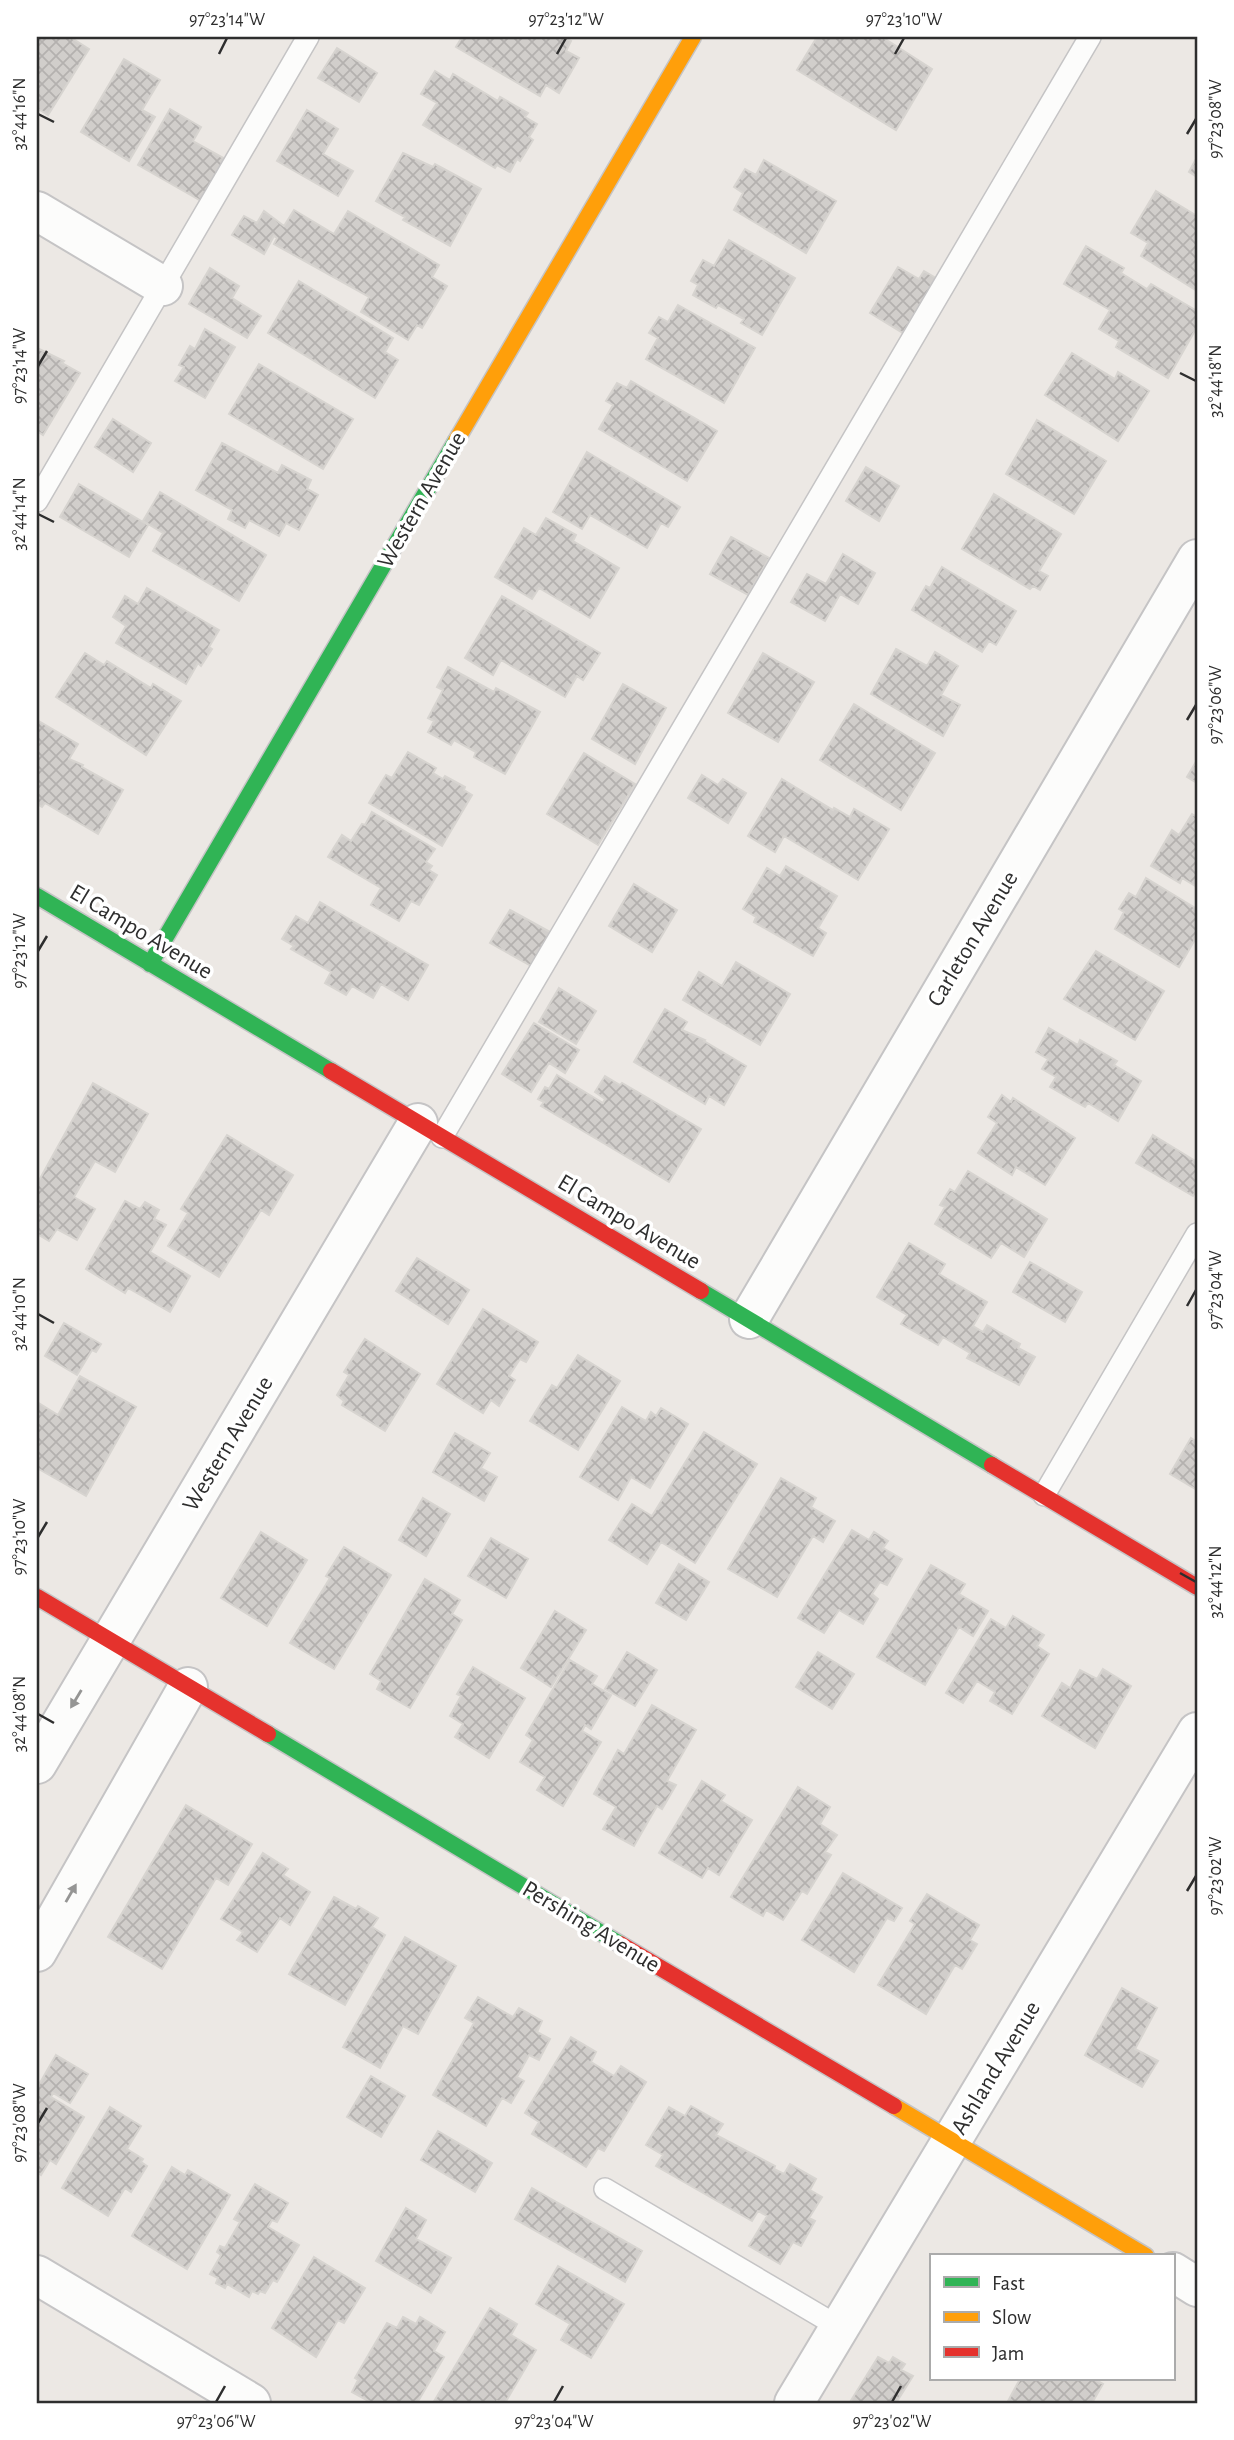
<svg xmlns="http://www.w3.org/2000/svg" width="1234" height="2440" font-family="'Alegreya Sans',sans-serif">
	<defs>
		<pattern id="building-cross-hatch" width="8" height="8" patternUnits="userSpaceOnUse" patternTransform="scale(1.75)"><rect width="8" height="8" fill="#d1cecb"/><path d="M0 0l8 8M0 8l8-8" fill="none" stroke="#b4b1af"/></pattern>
	</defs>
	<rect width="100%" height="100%" fill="#ece8e4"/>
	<path fill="url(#building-cross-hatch)" stroke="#d7d4d0" stroke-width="2" d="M37,37H70L89,49L48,115L37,108Z
		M462,37H563L571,41L566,51L579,58L559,93L546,85L540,96L456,47Z
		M817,37H882L932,69L896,130L797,70Z
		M337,48L377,73L359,102L318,78Z
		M124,59L160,80L142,110L155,117L129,161L81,132Z
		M435,71L450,80L453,74L498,101L500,97L528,113L525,117L537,124L529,137L533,140L520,161L517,159L510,172L497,165L495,168L423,125L437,103L421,94Z
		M170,109L201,127L193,141L225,159L201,201L138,165Z
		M307,110L338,129L323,154L353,171L338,196L277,161Z
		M403,153L433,167L435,164L481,189L450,246L403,220L405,217L376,201Z
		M1197,157V177L1189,172Z
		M764,160L836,201L806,253L734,210L743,193L734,187L745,169L756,175Z
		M1156,191L1197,216V291L1141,256L1148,243L1131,233Z
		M294,210L334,234L348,211L439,265L432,277L447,286L422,328L417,325L408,340L361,312L369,297L274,244L277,238L274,236L264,254L232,235L244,216L257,223L264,211L284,226Z
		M729,240L795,278L762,335L741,323L744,319L718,305L716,308L693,295L698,285L691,281L703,260L714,266Z
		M1086,246L1124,268L1121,273L1147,289L1151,284L1197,311V327L1168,378L1116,347L1119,341L1099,329L1110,310L1064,284Z
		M898,267L919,279L924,271L936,278L903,333L870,313Z
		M210,268L239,286L232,298L261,316L247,338L189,304Z
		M299,281L393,338L385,352L398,360L375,398L268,333Z
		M678,305L755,348L724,403L646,359L658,338L649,333L659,317L668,322Z
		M205,329L235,347L205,398L175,381L184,367L179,365L190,346L195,349Z
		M37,348L64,361L62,363L80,373L43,435L37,431Z
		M1072,353L1115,379L1118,372L1149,391L1118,441L1045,395Z
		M259,364L353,419L323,469L229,414Z
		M631,381L717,431L687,481L599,429L613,405L606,401L617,383L627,388Z
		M113,419L151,443L133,472L95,447Z
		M1037,420L1106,461L1074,514L1006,474Z
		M222,443L278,473L282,465L311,480L307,489L318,495L299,530L286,523L279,536L249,520L245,528L228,519L232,510L196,490Z
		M587,452L680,507L668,527L661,523L647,548L590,515L582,529L553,512Z
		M866,467L899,486L879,521L846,501Z
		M79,484L148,525L129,557L60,517Z
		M160,492L266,555L239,601L153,551L163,533L143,521Z
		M994,494L1061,534L1039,571L1048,576L1040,590L1033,586L1030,589L962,549Z
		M546,518L576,535L573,541L619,568L590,618L539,588L532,599L495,577L524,528L536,535Z
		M731,537L769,558L748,595L710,574Z
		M843,554L875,573L858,604L840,594L825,621L791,602L807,574L826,584Z
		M942,567L1016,611L996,645L989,641L982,652L912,610L926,586L930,588Z
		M147,588L219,630L209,647L212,649L201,666L198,663L186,684L116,643L126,626L113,617L125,596L138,604Z
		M502,596L600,653L583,680L577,676L565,697L501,660L493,675L465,658Z
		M896,649L927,666L935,652L958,666L941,695L960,705L943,736L871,694Z
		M85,653L104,665L107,661L151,688L153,684L181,701L146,755L56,697Z
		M763,653L814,682L778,742L728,713Z
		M448,667L494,692L496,688L540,712L505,774L474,757L476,752L454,740L451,745L428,732L434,721L428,718L443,690L437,687Z
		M623,684L666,708L635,764L592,739Z
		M854,704L935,753L901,810L820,760Z
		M37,720L78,744L69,759L83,765L82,767L123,790L98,834L45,803L42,807L37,804Z
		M408,752L436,768L433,773L443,779L445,776L465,787L464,790L472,795L442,846L369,803L386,775L392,778Z
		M584,753L635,784L598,845L547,814Z
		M1197,760V783L1187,777Z
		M702,775L718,785L723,779L746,793L728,823L688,798Z
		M782,779L833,810L834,808L850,817L854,809L889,829L858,880L784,836L775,852L748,836Z
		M372,812L435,849L426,862L432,866L429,870L437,875L419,905L411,901L399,921L371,905L381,888L328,857L342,835L351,841L362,824L365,825Z
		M1192,814L1197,817V887L1182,878L1180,883L1151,866L1172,830L1179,835Z
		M786,866L837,896L818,928L826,933L813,956L754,922L756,917L743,909L767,868L780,876Z
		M1146,878L1197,909V936L1179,967L1115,929L1124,912L1119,909L1129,893L1136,897Z
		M634,884L677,910L652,952L609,926Z
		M320,902L428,965L408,1000L381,984L373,998L352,986L346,995L325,983L331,972L291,949L294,946L282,939L296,916L308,923Z
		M510,910L550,932L531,966L490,943Z
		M1096,951L1164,991L1135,1040L1064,999Z
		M736,962L790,994L760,1045L683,1000L699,972L722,986Z
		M559,988L596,1011L576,1044L539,1022Z
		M665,1009L687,1022L682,1030L705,1040L704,1041L746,1066L724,1105L709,1096L705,1104L634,1062Z
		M534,1023L579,1050L565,1073L549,1063L531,1092L502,1074Z
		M1049,1028L1078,1045L1080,1040L1117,1061L1114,1065L1141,1081L1118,1121L1088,1103L1085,1107L1050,1087L1056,1077L1042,1069L1048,1059L1036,1052Z
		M557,1075L603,1103L605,1099L595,1092L605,1076L620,1085L622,1083L701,1129L669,1182L541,1106L544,1102L538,1099L545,1087L549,1089Z
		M93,1083L148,1114L115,1172L95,1161L74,1197L95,1209L77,1240L57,1229L49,1241L37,1234V1184Z
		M1002,1095L1011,1102L1013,1098L1075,1138L1045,1185L1016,1167L1012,1175L978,1153L997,1123L988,1117Z
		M227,1135L293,1175L269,1215L261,1210L219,1277L168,1246L188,1213L181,1209Z
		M1153,1135L1197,1162V1189L1193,1196L1136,1163Z
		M968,1171L1047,1219L1024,1257L1001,1243L991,1258L935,1224L945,1207L940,1205L950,1189L955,1192Z
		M125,1201L140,1209L145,1202L159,1210L154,1219L166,1225L150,1252L190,1276L170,1312L128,1288L125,1293L86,1269Z
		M909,1243L945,1264L939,1274L987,1302L973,1326L983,1332L987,1325L1020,1344L1018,1348L1035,1357L1019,1385L967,1358L970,1353L943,1337L938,1345L901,1324L907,1315L877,1297Z
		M417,1258L469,1290L448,1324L396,1291Z
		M1030,1262L1082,1292L1065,1322L1013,1292Z
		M483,1309L538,1342L526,1362L520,1359L509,1376L515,1380L499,1406L491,1400L483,1413L437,1384Z
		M64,1323L101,1344L96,1352L92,1350L77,1375L45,1356Z
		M365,1339L420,1374L385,1431L342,1405L344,1401L337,1395L349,1375L344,1372Z
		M578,1355L620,1381L578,1450L530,1421L552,1385L557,1388Z
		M80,1376L136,1407L86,1496L37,1468V1402L58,1415Z
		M622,1407L646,1421L651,1412L656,1416L661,1408L688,1424L650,1488L631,1477L618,1500L580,1477Z
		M704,1432L757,1464L695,1563L661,1542L647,1564L609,1540L632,1504L652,1516Z
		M455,1433L490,1453L481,1468L497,1477L484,1501L433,1472Z
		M1191,1438L1197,1442V1490L1170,1474Z
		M781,1478L816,1498L811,1507L835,1521L823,1542L813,1536L777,1597L728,1569Z
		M423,1498L450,1514L426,1556L399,1540Z
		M852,1530L869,1540L874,1532L888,1541L883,1548L902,1559L887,1585L880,1582L872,1594L878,1599L863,1624L839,1610L824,1633L798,1618Z
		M261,1532L307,1560L267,1626L221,1598Z
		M491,1538L528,1559L506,1598L468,1576Z
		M344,1547L391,1575L334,1669L290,1643L330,1578L326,1576Z
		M679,1564L709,1582L686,1620L656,1603Z
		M931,1565L965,1584L959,1594L988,1611L973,1636L959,1627L925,1685L877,1657Z
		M425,1579L460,1600L452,1614L462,1620L410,1708L377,1689L381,1681L370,1674Z
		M555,1611L586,1630L551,1687L521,1668Z
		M1013,1616L1044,1635L1037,1646L1049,1654L1012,1714L990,1701L995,1692L977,1681L963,1703L946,1693L991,1619L1006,1628Z
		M627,1652L657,1670L635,1706L605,1689Z
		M818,1652L854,1674L832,1709L796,1687Z
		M570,1660L597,1676L592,1684L611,1695L591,1729L585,1725L582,1731L601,1742L563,1806L537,1790L545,1777L520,1762L533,1740L526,1735Z
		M473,1667L525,1698L489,1758L455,1737L463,1724L450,1716L461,1696L457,1694Z
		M1103,1669L1131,1686L1095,1748L1042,1716L1062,1683L1070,1688L1080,1670L1097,1679Z
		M652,1705L696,1730L667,1781L676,1785L662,1809L657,1806L634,1846L603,1829L616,1807L594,1794L618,1750L624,1754Z
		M702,1781L725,1795L721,1801L752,1820L719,1875L708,1868L702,1878L659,1853Z
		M798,1787L830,1807L820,1824L837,1835L825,1852L831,1855L807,1894L802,1891L783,1920L766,1910L763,1916L731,1897Z
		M186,1805L252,1844L228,1885L216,1878L162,1969L108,1937Z
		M263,1853L288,1869L283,1875L310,1892L290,1925L280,1918L257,1952L237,1940L243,1932L221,1919Z
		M843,1873L902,1908L894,1921L887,1918L854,1972L802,1940Z
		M927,1894L979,1925L970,1940L977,1944L962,1969L955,1965L926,2014L878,1985L915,1924L910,1921Z
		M334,1897L356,1909L358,1906L378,1918L372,1927L385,1935L345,2005L289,1974Z
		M405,1937L456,1966L418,2034L403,2026L380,2068L343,2047Z
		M1122,1988L1157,2008L1135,2049L1158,2061L1142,2087L1085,2055Z
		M478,1997L513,2017L519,2008L542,2021L537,2032L550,2039L539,2060L529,2055L517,2077L524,2081L511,2103L502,2098L486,2126L433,2095L474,2023L465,2018Z
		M571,2037L596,2052L591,2062L614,2076L621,2066L646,2082L604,2151L598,2148L586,2167L532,2134L539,2122L525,2113Z
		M56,2055L88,2074L70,2103L53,2093L51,2097L84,2117L56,2164L50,2160L41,2175L37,2172V2088Z
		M371,2076L405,2096L381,2137L347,2117Z
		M691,2106L723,2124L716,2135L775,2166L774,2169L784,2174L790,2164L816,2179L810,2190L822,2197L809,2218L815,2221L801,2246L793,2242L780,2264L749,2246L767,2216L758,2211L752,2221L656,2166L663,2155L646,2145L669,2107L685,2116Z
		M110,2107L141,2126L127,2149L143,2159L141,2162L147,2166L131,2192L125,2188L108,2216L62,2188Z
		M438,2131L492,2163L475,2192L421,2160Z
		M172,2167L185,2175L188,2170L230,2195L187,2269L132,2236Z
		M255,2184L288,2203L277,2222L272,2220L268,2227L299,2245L277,2282L273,2280L265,2293L260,2291L258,2294L252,2291L249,2297L227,2284L225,2288L216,2283L218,2278L210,2274L221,2255L217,2252L220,2246L225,2248L240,2222L234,2219Z
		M532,2188L642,2251L625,2282L515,2219Z
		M406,2208L426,2220L416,2239L451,2258L431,2293L376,2261Z
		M314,2257L365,2288L344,2323L338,2320L316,2357L272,2328Z
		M558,2266L624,2304L591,2358L561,2340L570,2324L536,2304Z
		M490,2308L517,2324L511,2335L536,2350L505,2403L497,2401L496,2403H433Z
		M403,2317L416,2324L420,2317L445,2332L434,2351L444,2357L417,2403H372L352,2392L358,2380L355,2378L387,2323L397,2328Z
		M878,2357L889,2363L893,2357L905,2364L901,2370L913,2376L896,2403H852L850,2402Z
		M1020,2379H1094L1103,2384L1092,2403H1007Z"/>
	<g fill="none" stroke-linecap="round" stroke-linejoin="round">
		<defs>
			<path id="lane" d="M37,501L308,37
				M442,1137C660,772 873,403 1090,37
				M1044,1495L1197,1234
				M605,2189L839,2327"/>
			<path id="street" d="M37,211L163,286
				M749,1319L1197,559
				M37,1764L418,1123
				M37,1952L188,1687
				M1173,2272L1197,2287
				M37,2275L251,2403
				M794,2403L1197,1732"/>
			<path id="fast" d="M37,896L331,1071
				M150,964L456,441
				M701,1291L992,1465
				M268,1734L620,1944"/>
			<path id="slow" d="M456,441L693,37
				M894,2106L1146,2256"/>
			<path id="jam" d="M331,1071L701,1291
				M992,1465L1197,1587
				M37,1597L268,1734
				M620,1944L894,2106"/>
		</defs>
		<use href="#lane" stroke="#c5c4c5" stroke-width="24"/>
		<use href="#street" stroke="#c5c4c5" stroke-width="42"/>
		<use href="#fast" stroke="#c5c4c5" stroke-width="19"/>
		<use href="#slow" stroke="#c5c4c5" stroke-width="19"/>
		<use href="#jam" stroke="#c5c4c5" stroke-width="19"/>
		<use href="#lane" stroke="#fcfcfb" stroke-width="21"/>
		<use href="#street" stroke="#fcfcfb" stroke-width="38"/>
		<use href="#fast" stroke="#30b455" stroke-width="16"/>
		<use href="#slow" stroke="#ff9f0a" stroke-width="16"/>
		<use href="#jam" stroke="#e5322d" stroke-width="16"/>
	</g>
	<defs><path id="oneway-solid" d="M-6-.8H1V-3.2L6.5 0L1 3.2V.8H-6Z" transform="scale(1.75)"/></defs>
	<g fill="#959594">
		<use href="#oneway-solid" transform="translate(76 1699) rotate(121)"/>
		<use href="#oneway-solid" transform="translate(71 1893) rotate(-60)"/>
	</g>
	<path fill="none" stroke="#2e2e2e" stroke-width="2.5" d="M219,54L227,38M557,54L566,38M895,54L904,38M38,114L54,122M1187,134L1196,119M38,366L47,351M1180,373L1196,381M38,514L54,522M1187,720L1196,705M38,951L47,936M1187,1306L1196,1290M38,1314L54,1323M38,1537L47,1522M1180,1573L1196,1582M38,1714L54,1723M1187,1891L1196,1876M38,2123L47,2108M216,2402L225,2386M554,2402L563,2386M892,2402L901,2386"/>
	<g text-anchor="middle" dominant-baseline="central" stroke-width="7" stroke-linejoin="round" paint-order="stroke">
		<g font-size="24" fill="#2e2e2e" stroke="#fff">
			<text transform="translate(422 500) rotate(-60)">Western Avenue</text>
			<text transform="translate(141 932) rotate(31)">El Campo Avenue</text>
			<text transform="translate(973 939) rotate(-59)">Carleton Avenue</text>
			<text transform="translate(629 1222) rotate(31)">El Campo Avenue</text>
			<text transform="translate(228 1444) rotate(-59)">Western Avenue</text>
			<text transform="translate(591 1927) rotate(31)">Pershing Avenue</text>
			<text transform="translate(996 2068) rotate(-59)">Ashland Avenue</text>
		</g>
	</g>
	<rect width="1234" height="2440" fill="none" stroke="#ffffff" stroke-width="77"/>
	<rect x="930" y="2254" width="245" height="126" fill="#ffffff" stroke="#ababab" stroke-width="2"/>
	<rect x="944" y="2277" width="35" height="10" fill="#30b455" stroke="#ababab" stroke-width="2"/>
	<text x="992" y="2290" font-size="21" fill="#2e2e2e">Fast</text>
	<rect x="944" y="2312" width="35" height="10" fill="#ff9f0a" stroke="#ababab" stroke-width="2"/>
	<text x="992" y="2324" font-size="21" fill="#2e2e2e">Slow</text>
	<rect x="944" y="2347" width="35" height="10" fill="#e5322d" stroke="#ababab" stroke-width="2"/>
	<text x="992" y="2360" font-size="21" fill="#2e2e2e">Jam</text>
	<rect x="38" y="38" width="1158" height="2364" fill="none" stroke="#2e2e2e" stroke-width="2.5"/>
	<g font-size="18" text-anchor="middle" fill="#2e2e2e">
		<text x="227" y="25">97°23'14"W</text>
		<text x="566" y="25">97°23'12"W</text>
		<text x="904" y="25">97°23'10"W</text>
		<text transform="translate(19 114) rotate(-90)" y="6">32°44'16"N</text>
		<text transform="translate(1215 119) rotate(-90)" y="6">97°23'08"W</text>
		<text transform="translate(19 366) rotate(-90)" y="6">97°23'14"W</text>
		<text transform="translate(1215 381) rotate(-90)" y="6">32°44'18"N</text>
		<text transform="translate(19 514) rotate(-90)" y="6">32°44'14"N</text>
		<text transform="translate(1215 705) rotate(-90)" y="6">97°23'06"W</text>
		<text transform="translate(19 951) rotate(-90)" y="6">97°23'12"W</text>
		<text transform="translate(1215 1290) rotate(-90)" y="6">97°23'04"W</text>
		<text transform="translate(19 1314) rotate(-90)" y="6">32°44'10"N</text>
		<text transform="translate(19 1537) rotate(-90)" y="6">97°23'10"W</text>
		<text transform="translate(1215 1582) rotate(-90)" y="6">32°44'12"N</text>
		<text transform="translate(19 1714) rotate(-90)" y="6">32°44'08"N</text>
		<text transform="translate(1215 1876) rotate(-90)" y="6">97°23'02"W</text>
		<text transform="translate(19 2123) rotate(-90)" y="6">97°23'08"W</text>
		<text x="216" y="2427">97°23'06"W</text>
		<text x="554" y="2427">97°23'04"W</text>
		<text x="892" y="2427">97°23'02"W</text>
	</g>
</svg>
